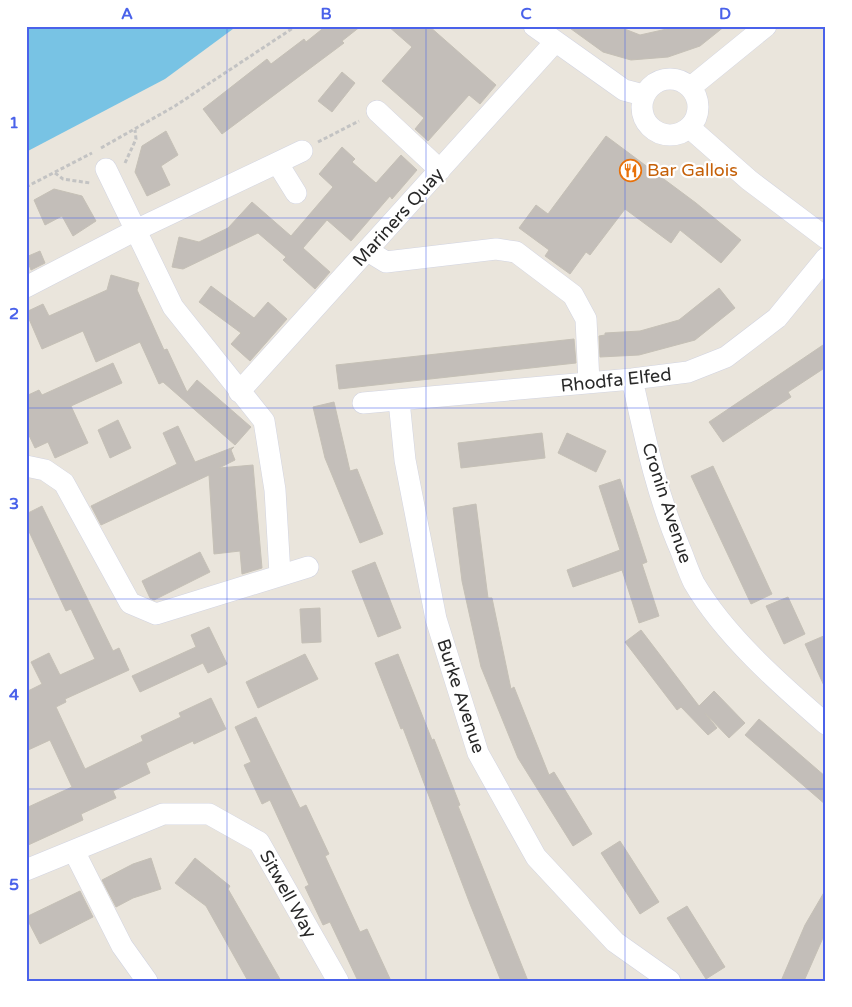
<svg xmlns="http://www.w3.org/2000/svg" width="852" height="1007" font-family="'Varela Round',sans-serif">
	<rect width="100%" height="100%" fill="#eae5dc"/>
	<path fill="#78c3e4" d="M26,26H237L165,79L26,152Z"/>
	<path fill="#c3beb9" stroke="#c5c0b6" d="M326,26H361L342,41L344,43L222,134L203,109L267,59L271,64L304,39L306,42Z
		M388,26H429L496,85L480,104L469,95L428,141L415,129L424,118L382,81L412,47Z
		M567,26H617L640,35L680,26H725L700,46L668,57L631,60L603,52Z
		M342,72L355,83L332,112L318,101Z
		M166,131L178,155L161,166L170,185L147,196L135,172L142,146Z
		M606,136L696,203L741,240L721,263L680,230L671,243L625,209L590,255L586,252L570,274L545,256L549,250L519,228L536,205L548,214Z
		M342,147L355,159L352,162L376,183L401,155L417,170L392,199L390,196L351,241L327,220L303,248L330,272L315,289L283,260L286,257L258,233L183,269L172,267L179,237L199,242L228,228L252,202L291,236L333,187L319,174Z
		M54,189L82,196L96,221L73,236L62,216L45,225L34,200Z
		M40,251L45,263L31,270L26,257Z
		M111,275L139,283L137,290L164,350L167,349L187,392L197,380L251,427L235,445L163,382L159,384L140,342L96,362L83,331L42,349L26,312L43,304L49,316L107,290Z
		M211,286L254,318L268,302L287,319L250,361L231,344L241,333L199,302Z
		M719,288L735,308L695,340L639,355L600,357L599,336L605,335V333L640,331L679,320Z
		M574,339L576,363L339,389L336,365Z
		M826,343V367L788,392L791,397L723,442L709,422Z
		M113,363L122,383L71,406L88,443L55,458L48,442L35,448L26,429V396L39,390L42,395Z
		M334,402L350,471L357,469L383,534L360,543L325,458L313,407Z
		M118,420L131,448L110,458L98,430Z
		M178,426L195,462L234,447L231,450L235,460L219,468L253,465L262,568L242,574L240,551L214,554L209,475L101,525L91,506L177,464L163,433Z
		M542,433L545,458L461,468L458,443Z
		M567,433L606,451L596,472L558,453Z
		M713,466L772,594L751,604L691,476Z
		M620,479L647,562L642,564L659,616L639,623L622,570L573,587L567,570L620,550L599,486Z
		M476,504L488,598H492L511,689L514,687L549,775L554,772L592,834L573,846L518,758L481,667L462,581L453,508Z
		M42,506L113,651L119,648L129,670L65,699L66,702L56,707L85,769L143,741L141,736L181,717L179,713L211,698L226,729L194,744L193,741L146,763L150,773L113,791L116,798L81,814L83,820L26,846V808L72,787L50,740L26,751V692L42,684L31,662L49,653L60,675L95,659L71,609L66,611L26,525V514Z
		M200,552L210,572L154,600L150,598L142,581Z
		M375,562L401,628L378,637L352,571Z
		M788,597L805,634L784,644L766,606Z
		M320,608L321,642L302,643L300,609Z
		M209,627L227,664L208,673L203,663L140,692L132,676L196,647L191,635Z
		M641,630L699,706L714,691L745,723L729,738L705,713L717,728L708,735L681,707L677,710L625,642Z
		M826,635V690L805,644Z
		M305,654L318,679L258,708L246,682Z
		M398,654L432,740L434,739L460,805L458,806L528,981H501L470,904L403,728L401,729L375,663Z
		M256,717L300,808L306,805L329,854L325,856L360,932L367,929L391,981H358L330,922L323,925L305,887L309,885L270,800L262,804L244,765L251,762L235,727Z
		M759,719L826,777V805L745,735Z
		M620,841L659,902L640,914L601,853Z
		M151,858L161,889L133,898L116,907L102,880L133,864Z
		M195,858L230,886L228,889L281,981H248L206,906L175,883Z
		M826,889V931L804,981H781L805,925Z
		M80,891L93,917L40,944L26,917Z
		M687,906L725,967L706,979L667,918Z"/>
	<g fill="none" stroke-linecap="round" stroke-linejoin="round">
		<defs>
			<path id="minor" d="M534,26L624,90L643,95
				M642 107a28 28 0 1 1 56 0a28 28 0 1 1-56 0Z
				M691,87L766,26
				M377,111L440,170
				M690,128L749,180L826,238
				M278,164L296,193
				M106,169L173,307L264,421L275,490L280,574
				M368,251L386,262L496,249L516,252L573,295L586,319L589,383
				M26,287L136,230L302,151
				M632,379C645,438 657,496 681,551C685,561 689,573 694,583C725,636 780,684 826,724
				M239,392L555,42
				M399,401L405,460L436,619L478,753L536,857L615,942L670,981
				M363,403L632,379L688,372L726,357L777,318L826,258
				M26,466L45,470L64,483L130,603L156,614L308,567
				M74,851L122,946L147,981
				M26,870L163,814H209L259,842L338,981"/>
		</defs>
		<use href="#minor" stroke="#d2d4e1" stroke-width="22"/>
		<path stroke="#c3c3c3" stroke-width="3" stroke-dasharray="4 2.5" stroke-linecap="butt" d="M318,142L359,121
			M101,148L175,106L296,26
			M125,163L136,139L135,130
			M55,173L63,179L90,183
			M26,187L92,153"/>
		<use href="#minor" stroke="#fff" stroke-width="21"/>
	</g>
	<path fill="none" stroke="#4a62ea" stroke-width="1" stroke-opacity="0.55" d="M227,26V981M426,26V981M625,26V981M26,218H826M26,408H826M26,599H826M26,789H826"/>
	<defs>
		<symbol id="restaurant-ring" viewBox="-11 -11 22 22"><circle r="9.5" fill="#fff" stroke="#e8710a" stroke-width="1.5"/><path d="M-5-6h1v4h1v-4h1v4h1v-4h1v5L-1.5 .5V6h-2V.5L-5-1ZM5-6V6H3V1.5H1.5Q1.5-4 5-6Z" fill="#e8710a"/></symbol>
	</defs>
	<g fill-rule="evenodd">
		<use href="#restaurant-ring" x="618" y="158" width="25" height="25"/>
	</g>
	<g text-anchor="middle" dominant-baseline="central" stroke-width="4.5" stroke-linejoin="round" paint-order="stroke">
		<g font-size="18" fill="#c56008" stroke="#fff" text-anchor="start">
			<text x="647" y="170">Bar Gallois</text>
		</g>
		<g font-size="18" fill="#292929" stroke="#fff">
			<text transform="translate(398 217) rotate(-48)">Mariners Quay</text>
			<text transform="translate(616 380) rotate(-6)">Rhodfa Elfed</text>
			<text transform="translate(667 503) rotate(72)">Cronin Avenue</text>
			<text transform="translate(461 696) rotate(72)">Burke Avenue</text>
			<text transform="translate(288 894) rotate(61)">Sitwell Way</text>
		</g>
	</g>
	<rect width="852" height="1007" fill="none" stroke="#ffffff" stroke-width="55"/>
	<rect x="28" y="28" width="796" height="952" fill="none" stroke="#4a62ea" stroke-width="2"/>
	<g font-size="16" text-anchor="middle" font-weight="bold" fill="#4a62ea">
		<text x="127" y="19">A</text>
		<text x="326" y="19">B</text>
		<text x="526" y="19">C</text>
		<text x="725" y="19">D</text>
		<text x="14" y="128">1</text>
		<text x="14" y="319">2</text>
		<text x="14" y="509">3</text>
		<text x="14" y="700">4</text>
		<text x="14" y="890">5</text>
	</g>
</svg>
